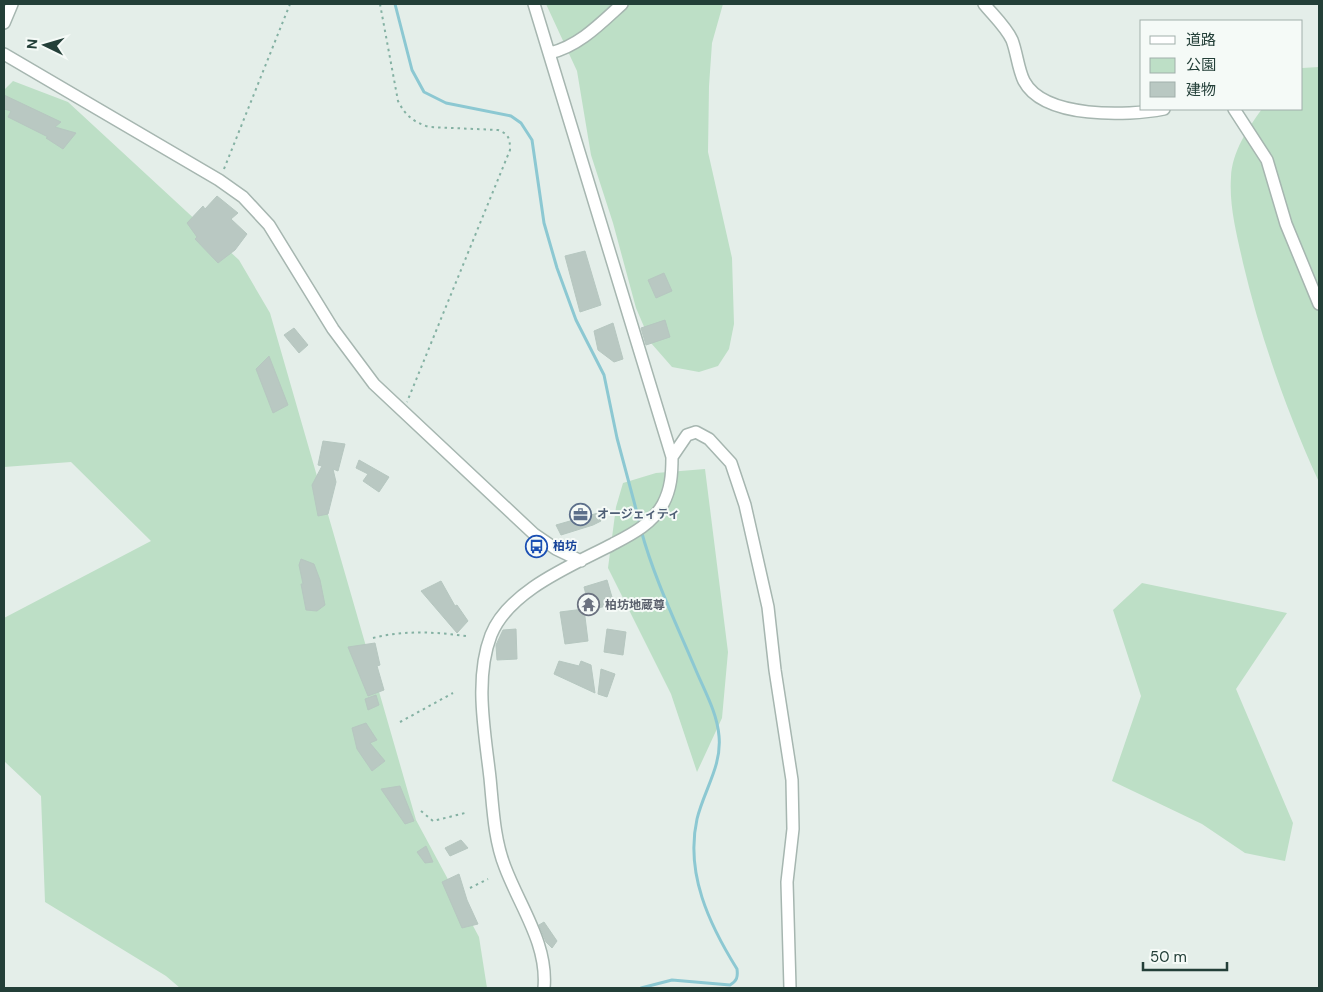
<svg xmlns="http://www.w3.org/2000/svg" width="1323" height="992" font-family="'DM Sans','Noto Sans JP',sans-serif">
	<rect width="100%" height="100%" fill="#e4eee9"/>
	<path fill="#bddfc6" d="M546,4H723L712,43L709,86L708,152L732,258L734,324L729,349L718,366L699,372L672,367L651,343L636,308L613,223L591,155L577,71Z
		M1319,67V482C1287,412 1261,339 1243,263C1237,235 1229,207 1231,177C1232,152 1248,128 1262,109H1302V68Z
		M13,81L68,102L239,260L270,313L416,820L479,937L487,988H180L166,976L45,902L41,796L4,761V618L151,541L71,462L4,467V90Z
		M705,469L728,652L722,718L697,772L671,694L608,568L616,507L623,483L656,473Z
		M1142,583L1287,613L1236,689L1293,823L1285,861L1245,853L1202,824L1112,781L1141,696L1113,610Z"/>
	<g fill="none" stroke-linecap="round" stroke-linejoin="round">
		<path stroke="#8cc8d2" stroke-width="3" d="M395,4L412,70L424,92L446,103L511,116L521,123L532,140L544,223L557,268L576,320L604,375L617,438L640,524
			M641,988L672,980L730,985C737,981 738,977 737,969C709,924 685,873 697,819C704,790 722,766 719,736C717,712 704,690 695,668C676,623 654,578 641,530"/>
	</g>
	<path fill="#b9c8c2" stroke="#b6c7c0" d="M4,95L61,122L55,127L76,133L63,149L46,138L48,137L8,117L11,111L4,109Z
		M217,196L238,213L231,219L247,234L235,250L218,263L195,239L197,237L187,223L203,206L205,209Z
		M585,251L601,305L580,312L565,256Z
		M664,273L672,291L656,298L648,280Z
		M665,320L670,337L646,345L641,328Z
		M613,323L623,359L614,362L598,350L594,331Z
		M294,328L308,345L299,353L284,335Z
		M269,356L288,405L273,413L256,369Z
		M323,441L345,444L338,471L333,469L336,482L328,514L318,516L312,485L322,466L318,465Z
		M359,460L389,477L379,492L363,481L368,474L356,468Z
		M598,513L601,521L593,525L561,535L556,525Z
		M301,559L314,564L320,580L325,605L317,611L306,610L301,584H303L299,565Z
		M607,580L614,604L590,610L584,587Z
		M441,581L455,606L457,605L468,621L457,633L421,591Z
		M584,609L588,641L565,644L560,612Z
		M516,629L517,659L497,660L496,645L503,630Z
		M607,629L626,632L623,655L604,652Z
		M375,643L380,665L377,666L384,690L368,696L348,647Z
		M559,661L579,666L581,661L591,665L595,693L554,674Z
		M601,669L615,674L607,697L598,694Z
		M376,695L379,705L368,710L365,699Z
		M366,723L377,740L370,743L385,761L372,771L357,749L352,728Z
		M400,786L414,821L405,824L381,789Z
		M461,840L468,848L450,856L445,848Z
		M426,846L433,862L425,863L417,852Z
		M459,874L467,900L478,924L462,928L442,882Z
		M544,922L557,941L552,948L546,942L539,925Z"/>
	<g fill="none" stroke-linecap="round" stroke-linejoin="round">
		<defs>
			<path id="minor" d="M534,4L672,457C672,474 671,489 663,504C652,524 632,534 613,544C573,565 509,590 491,635C474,679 485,733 490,778C493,808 494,839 505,867C520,907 548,944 544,988
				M984,4C993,15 1006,27 1012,40C1017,53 1018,69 1024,81C1044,119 1128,116 1164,109
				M4,23L12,4
				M550,53C579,46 600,24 622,4
				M4,54L219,180L243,197L269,225L333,329L374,384L534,534L556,549L581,561
				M1234,109L1267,160L1286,224L1319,304
				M672,457L687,435L696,432L709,439L731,463L745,505L768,607L775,670L792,780L793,829L787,882L790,988"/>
		</defs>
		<use href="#minor" stroke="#a6b6b0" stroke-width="14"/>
		<path stroke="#84b1a3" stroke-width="2" stroke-dasharray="2.5 4" stroke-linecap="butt" d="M380,4L398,101C405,115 413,122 429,127L498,130C509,134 510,139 510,150L407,402
			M224,169L290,4
			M373,638C404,630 435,632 466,636
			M400,722L453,693
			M421,811L433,821L465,813
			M470,888L488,879"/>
		<use href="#minor" stroke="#fff" stroke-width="11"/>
	</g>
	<defs>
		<symbol id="office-ring" viewBox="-11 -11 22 22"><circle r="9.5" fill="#f5faf7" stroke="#5c6f8a" stroke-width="1.5"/><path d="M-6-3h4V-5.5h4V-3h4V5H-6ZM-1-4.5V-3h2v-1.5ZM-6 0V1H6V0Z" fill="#5c6f8a"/></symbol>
		<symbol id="bus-ring" viewBox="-11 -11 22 22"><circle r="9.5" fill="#f5faf7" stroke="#1a4fb4" stroke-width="1.5"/><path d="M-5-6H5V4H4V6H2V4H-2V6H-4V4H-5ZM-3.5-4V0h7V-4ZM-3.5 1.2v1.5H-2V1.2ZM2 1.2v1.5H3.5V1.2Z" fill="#1a4fb4"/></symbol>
		<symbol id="temple-ring" viewBox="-11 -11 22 22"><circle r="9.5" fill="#f5faf7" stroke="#6b7280" stroke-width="1.5"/><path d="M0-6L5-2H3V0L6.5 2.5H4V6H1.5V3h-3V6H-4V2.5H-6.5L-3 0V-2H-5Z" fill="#6b7280"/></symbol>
	</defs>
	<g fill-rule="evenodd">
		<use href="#office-ring" x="568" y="502" width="25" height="25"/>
		<use href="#bus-ring" x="524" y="534" width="25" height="25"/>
		<use href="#temple-ring" x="576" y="592" width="25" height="25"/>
	</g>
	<g text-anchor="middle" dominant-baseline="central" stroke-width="4" stroke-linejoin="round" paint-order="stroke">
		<g font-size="12" font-weight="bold" fill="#4e5e75" stroke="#f5faf7" text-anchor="start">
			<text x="597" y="514">オージェィティ</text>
		</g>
		<g font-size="12" font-weight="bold" fill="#164399" stroke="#f5faf7" text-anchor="start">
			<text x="553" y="546">柏坊</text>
		</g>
		<g font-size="12" font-weight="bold" fill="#5b616d" stroke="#f5faf7" text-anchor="start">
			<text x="605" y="605">柏坊地蔵尊</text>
		</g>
	</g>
	<rect width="1323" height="992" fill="none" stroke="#233f38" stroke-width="10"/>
	<rect x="1140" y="20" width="162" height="90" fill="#f5faf7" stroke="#a1afab"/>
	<rect x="1150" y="36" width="25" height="8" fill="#ffffff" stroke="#a1afab"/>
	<text x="1186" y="45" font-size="15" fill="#233f38">道路</text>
	<rect x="1150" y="58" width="25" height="15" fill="#bddfc6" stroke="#a1afab"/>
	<text x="1186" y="70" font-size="15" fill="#233f38">公園</text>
	<rect x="1150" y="82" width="25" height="15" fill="#b9c8c2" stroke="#a1afab"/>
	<text x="1186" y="95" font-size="15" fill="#233f38">建物</text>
	<g transform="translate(45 45) rotate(275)" stroke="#f5faf7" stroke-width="4" paint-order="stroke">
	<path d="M0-4L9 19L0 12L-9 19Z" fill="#233f38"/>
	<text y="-8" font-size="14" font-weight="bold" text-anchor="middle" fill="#233f38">N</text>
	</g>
	<path d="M1143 962v8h84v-8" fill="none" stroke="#233f38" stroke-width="2.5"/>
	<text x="1150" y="962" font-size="15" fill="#233f38" stroke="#f5faf7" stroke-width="4" paint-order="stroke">50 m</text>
</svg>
